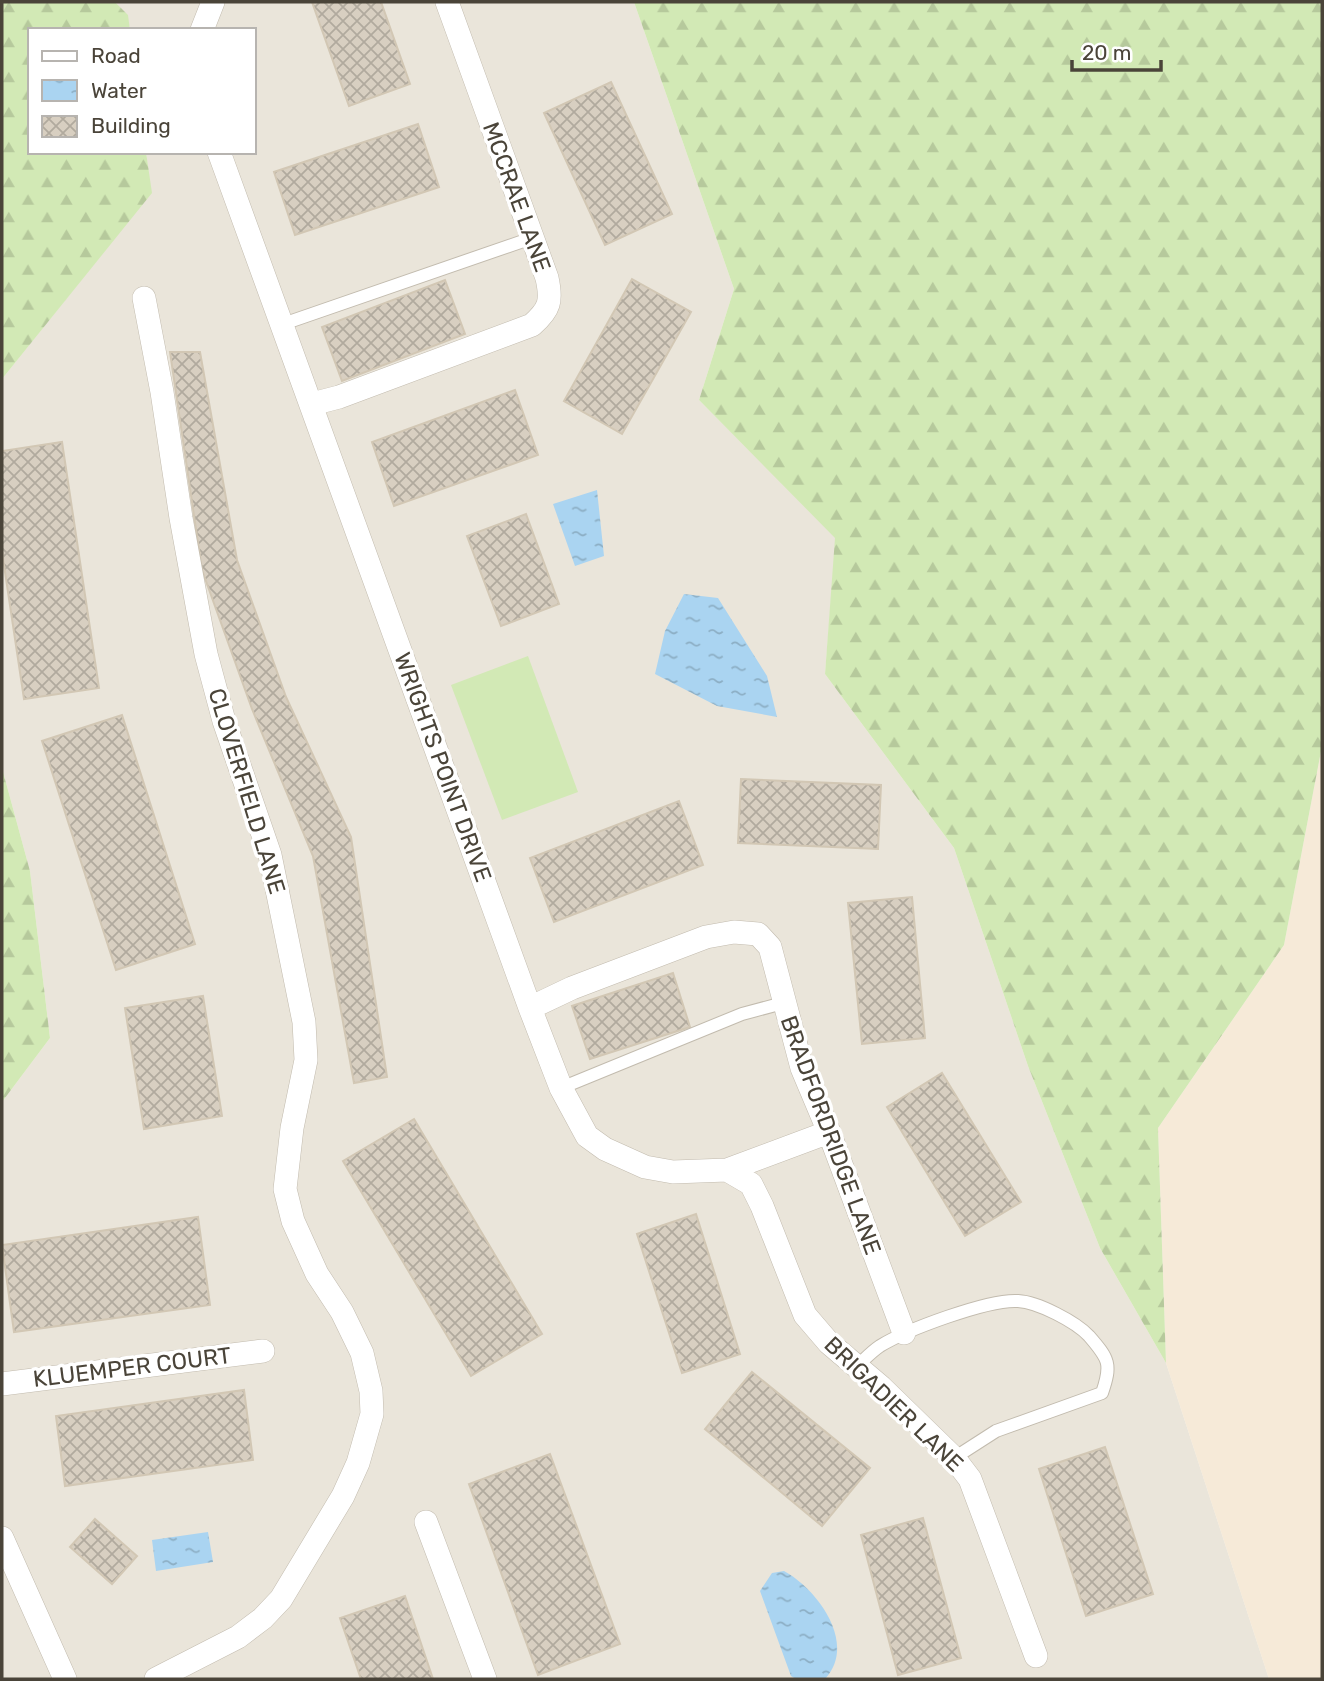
<svg xmlns="http://www.w3.org/2000/svg" width="1324" height="1681" font-family="Rubik,sans-serif">
	<defs>
		<pattern id="forest-firs" width="22" height="20" patternUnits="userSpaceOnUse" patternTransform="scale(1.75)"><rect width="22" height="20" fill="#d2e9b5"/><path d="M5 1l3.5 6h-7zM16 11l3.5 6h-7z" fill="#b6c99c"/></pattern>
		<pattern id="water-ripples" width="26" height="14" patternUnits="userSpaceOnUse" patternTransform="scale(1.75)"><rect width="26" height="14" fill="#aad4f1"/><path d="M2 4q2-2 4 0t4 0M15 11q2-2 4 0t4 0" fill="none" stroke="#8caec4"/></pattern>
		<pattern id="building-cross-hatch" width="8" height="8" patternUnits="userSpaceOnUse" patternTransform="scale(1.75)"><rect width="8" height="8" fill="#d8cfc1"/><path d="M0 0l8 8M0 8l8-8" fill="none" stroke="#b1aa9e"/></pattern>
	</defs>
	<rect width="100%" height="100%" fill="#f6f3ec"/>
	<path fill="#eae5da" d="M115,2H634L734,289L699,400L836,538L825,674L954,848L1028,1066L1100,1248L1166,1363L1269,1679H2V1102L50,1038L30,871L2,768V379L151,193L146,152H254V30H130L127,15Z"/>
	<path fill="#f6ead8" d="M1322,746V1679H1269L1166,1363L1158,1128L1284,945Z"/>
	<path fill="url(#forest-firs)" d="M2,2H115L128,15L130,30H30V152H146L152,193L2,379Z
		M634,2H1322V746L1284,945L1158,1128L1166,1363L1100,1248L1028,1066L954,848L825,674L835,538L699,400L734,289Z
		M2,768L30,871L50,1038L2,1102Z"/>
	<path fill="#d2e9b5" d="M528,656L578,792L502,820L451,685Z"/>
	<path fill="url(#water-ripples)" d="M597,490L604,556L575,566L553,504Z
		M684,594L718,598L767,676L777,717L717,706L655,674L665,631Z
		M208,1532L213,1562L156,1571L152,1540Z
		M784,1571C817,1589 858,1643 825,1679H796L791,1676L760,1591L772,1573Z"/>
	<path fill="url(#building-cross-hatch)" stroke="#d2c7b4" stroke-width="2" d="M312,2H381L410,84L349,106Z
		M611,82L672,214L605,245L544,113Z
		M418,124L439,187L295,235L274,172Z
		M632,279L691,312L622,434L564,401Z
		M445,280L465,334L342,381L322,327Z
		M170,352H200L237,560L286,697L351,837L387,1077L354,1083L313,856L252,709L202,570Z
		M515,390L538,455L394,506L372,442Z
		M62,442L99,688L24,699L2,552V451Z
		M526,514L559,604L501,626L467,536Z
		M122,715L195,944L116,970L42,741Z
		M741,779L881,785L878,849L738,843Z
		M679,801L703,865L554,922L530,858Z
		M912,897L925,1038L862,1044L848,903Z
		M673,973L690,1027L590,1059L572,1006Z
		M203,996L222,1116L144,1129L125,1008Z
		M942,1073L1021,1202L965,1236L887,1107Z
		M414,1119L542,1334L471,1376L343,1161Z
		M696,1214L740,1354L682,1373L637,1234Z
		M198,1217L210,1305L14,1332L2,1245Z
		M752,1372L870,1468L822,1526L705,1429Z
		M244,1390L253,1460L65,1486L56,1416Z
		M1105,1447L1153,1594L1086,1616L1039,1469Z
		M550,1454L620,1644L538,1675L469,1484Z
		M923,1518L961,1658L898,1675L861,1535Z
		M95,1519L137,1556L112,1584L70,1547Z
		M405,1596L433,1679H361L340,1618Z"/>
	<g fill="none" stroke-linecap="round" stroke-linejoin="round">
		<defs>
			<path id="lane" d="M283,324L532,238
				M561,1088L742,1014L783,1003
				M856,1367C864,1360 871,1352 880,1346C906,1330 988,1299 1018,1301C1038,1302 1076,1322 1089,1336C1109,1359 1112,1364 1102,1393L996,1431L954,1458"/>
			<path id="street" d="M202,30L213,2
				M219,152L530,1008L561,1088L587,1136L605,1149L645,1167L673,1172L727,1170L829,1132
				M144,298L162,392L181,518L206,654L224,721L270,855L304,1022L306,1060L292,1128L285,1189L293,1221L317,1274L342,1312L362,1353L371,1391L372,1414L358,1463L343,1496L281,1599L263,1618L238,1637L156,1679
				M312,404L339,397L532,325C550,309 552,301 547,278L447,2
				M530,1008L572,988L706,937L734,932L758,934L770,947L802,1068L829,1132L904,1333
				M727,1170L751,1184L762,1206L805,1315L829,1343L881,1387L954,1458L970,1479L1036,1656
				M2,1384L263,1351
				M426,1522L485,1679
				M2,1538L65,1679"/>
		</defs>
		<use href="#lane" stroke="#c2bbae" stroke-width="14"/>
		<use href="#street" stroke="#c2bbae" stroke-width="24"/>
		<use href="#lane" stroke="#fff" stroke-width="12"/>
		<use href="#street" stroke="#fff" stroke-width="23"/>
	</g>
	<g text-anchor="middle" dominant-baseline="central" stroke-width="7" stroke-linejoin="round" paint-order="stroke">
		<g font-size="23" fill="#4a4439" stroke="#fff">
			<text transform="translate(517 197) rotate(70)">MCCRAE LANE</text>
			<text transform="translate(443 767) rotate(70)">WRIGHTS POINT DRIVE</text>
			<text transform="translate(247 791) rotate(73)">CLOVERFIELD LANE</text>
			<text transform="translate(831 1135) rotate(70)">BRADFORDRIDGE LANE</text>
			<text transform="translate(132 1367) rotate(-7)">KLUEMPER COURT</text>
			<text transform="translate(894 1404) rotate(44)">BRIGADIER LANE</text>
		</g>
	</g>
	<rect width="1324" height="1681" fill="none" stroke="#4a4439" stroke-width="7"/>
	<rect x="28" y="28" width="228" height="126" fill="#ffffff" stroke="#b7b4b0" stroke-width="2"/>
	<rect x="42" y="51" width="35" height="10" fill="#ffffff" stroke="#b7b4b0" stroke-width="2"/>
	<text x="91" y="63" font-size="21" fill="#4a4439">Road</text>
	<rect x="42" y="80" width="35" height="21" fill="url(#water-ripples)" stroke="#b7b4b0" stroke-width="2"/>
	<text x="91" y="98" font-size="21" fill="#4a4439">Water</text>
	<rect x="42" y="116" width="35" height="21" fill="url(#building-cross-hatch)" stroke="#b7b4b0" stroke-width="2"/>
	<text x="91" y="133" font-size="21" fill="#4a4439">Building</text>
	<path d="M1072 60v10h89v-10" fill="none" stroke="#4a4439" stroke-width="3.5"/>
	<text x="1082" y="60" font-size="21" fill="#4a4439" stroke="#ffffff" stroke-width="5" paint-order="stroke">20 m</text>
</svg>
